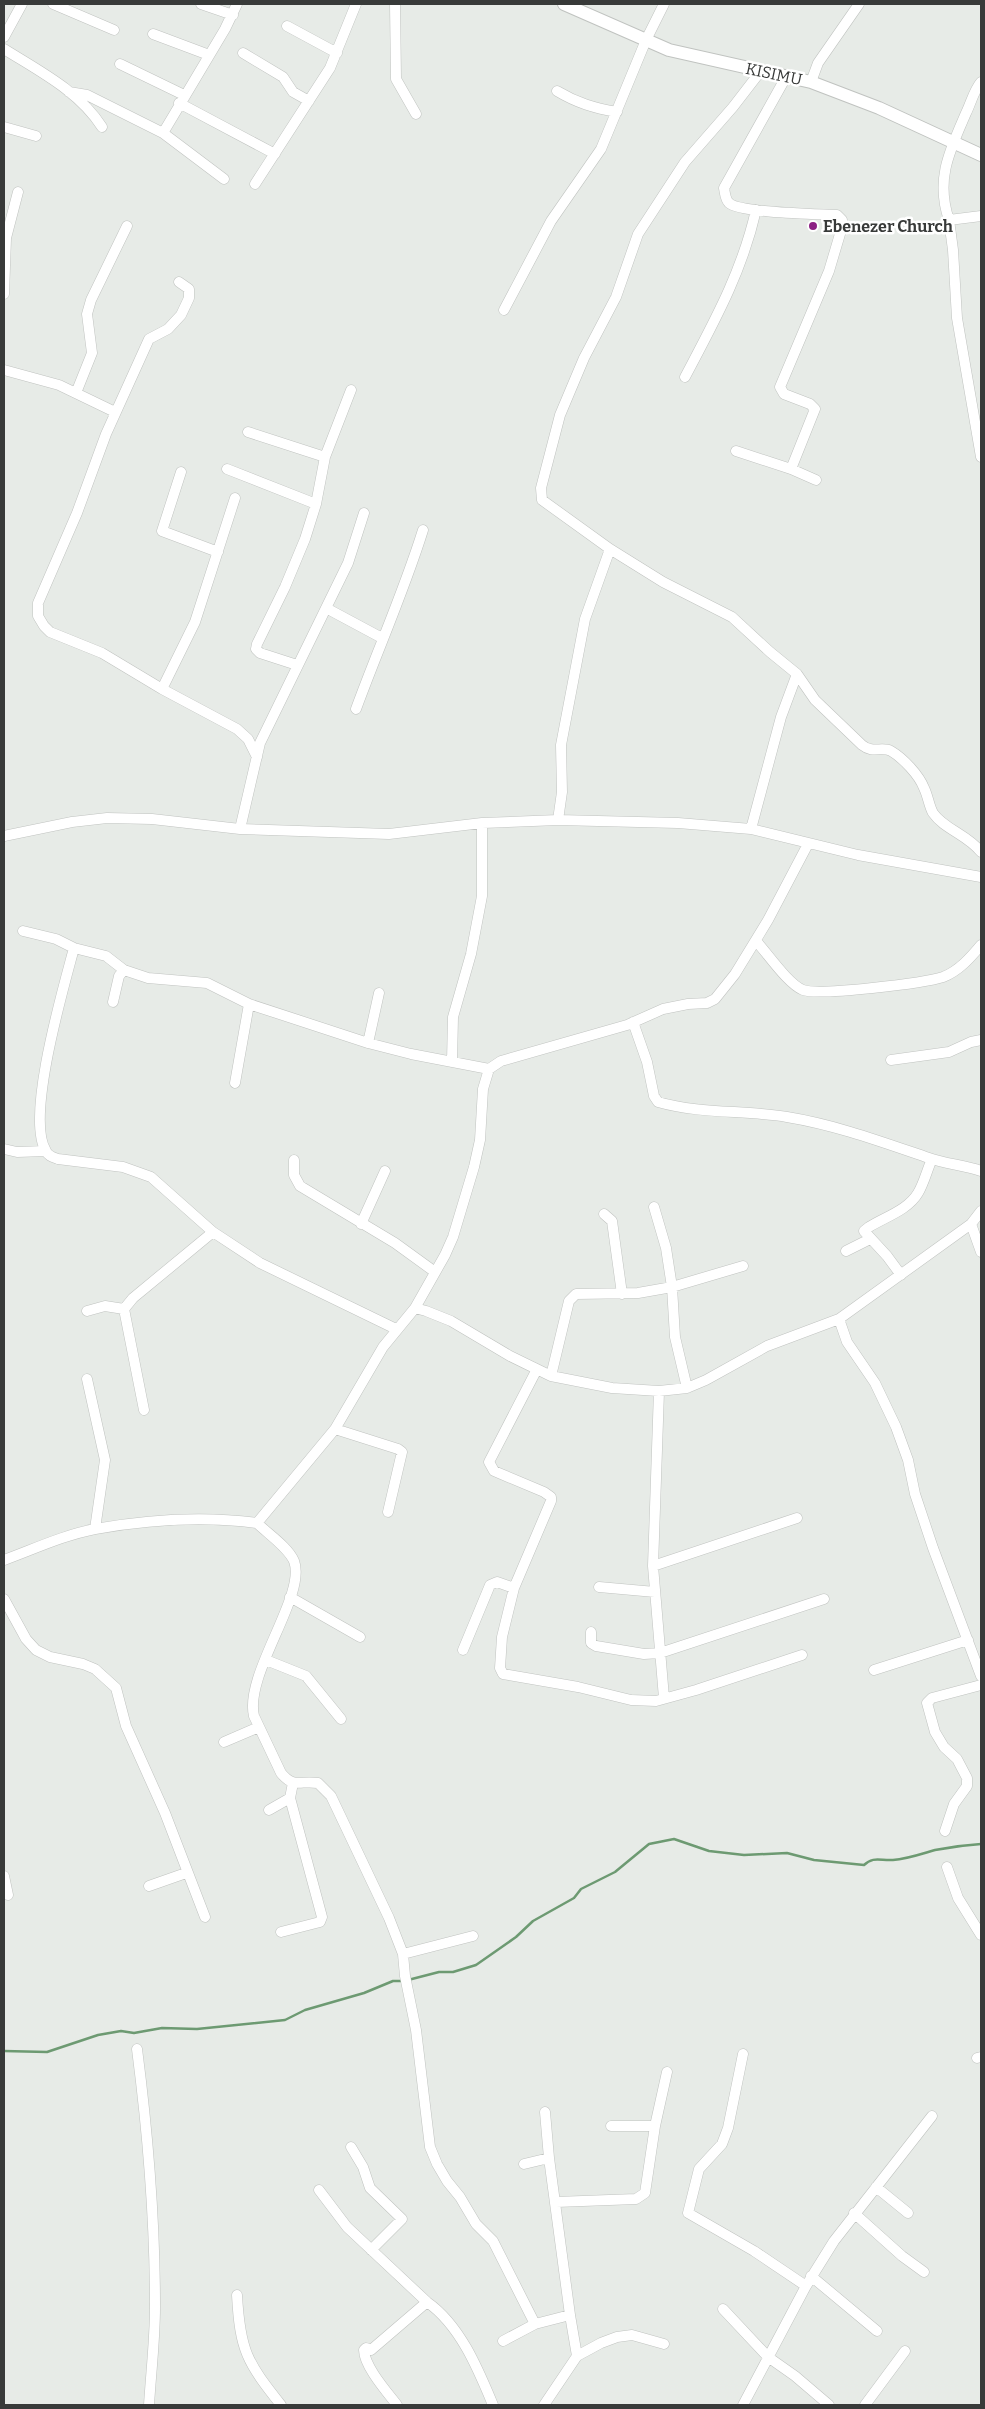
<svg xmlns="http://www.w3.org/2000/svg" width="985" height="2409" font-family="Bitter,serif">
	<rect width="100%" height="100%" fill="#e7ebe7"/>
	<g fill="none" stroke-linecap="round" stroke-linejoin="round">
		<path stroke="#6d9a72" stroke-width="2.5" d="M408,1980L439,1972H453L476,1965L516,1937L533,1921L574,1898L581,1889L615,1872L649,1844L674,1839L709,1851L744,1855L787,1853L814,1860L864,1865C873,1856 881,1861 893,1860C907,1859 921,1854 935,1850C950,1847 965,1845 981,1844
			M4,2051L47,2052L98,2035L121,2031L134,2033L162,2028L197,2029L285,2020L305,2010L364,1993L393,1981H402"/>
		<defs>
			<path id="minor" d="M53,4L114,30
				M201,4L233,15
				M395,4L396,79L416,114
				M287,26L337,53
				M153,34L209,55
				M4,37L22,4
				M4,49C39,71 79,91 102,127
				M243,53L283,77L293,92L309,101
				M120,64L184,95
				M760,72L733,107L685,162L638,234L616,297L584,358L560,415L541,488L542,500L610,549L663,582L732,617L770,652L797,674L815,700L862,745C873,754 882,746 891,751C903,758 919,775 924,788C928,796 929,806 933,813C944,829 968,835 981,852
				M786,77L724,188C725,193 725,199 729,203C740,213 819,214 837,215L842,220L840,234L829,271L780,387L784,394L810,404L815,409L791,469
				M811,82L818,63L859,4
				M557,91C577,103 594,108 617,112
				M69,92L87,95L163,133L224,179
				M179,103L275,154
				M4,127L36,136
				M163,133L225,29L237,4
				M255,184L330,68L356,4
				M981,216L949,220L953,250L957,318L981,457
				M949,220C935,179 950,150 966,113C971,103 974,90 981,82
				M4,294L6,238L18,192
				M504,310L551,221L601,149L646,40L664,4
				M4,370L59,385L115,412
				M685,377C714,322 742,272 756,210
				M76,393L92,353L87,314L91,300L127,226
				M248,432L325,457
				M736,451L791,469L816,480
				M227,469L316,504
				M181,472L162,531L218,552
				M235,498L195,622L162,689L237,729L248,739L257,757
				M326,608L382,638
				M297,665L260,653L256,649L257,644L285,587L305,539L316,504L325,457L351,390
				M162,689L102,653L50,632L44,626L38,616V603L77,513L106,434L149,339L168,329L181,315L189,298V289L179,282
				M356,709C378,649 404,591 423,530
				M558,820L562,792L561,745L585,619L610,549
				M240,829L260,743L348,563L364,513
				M751,829L781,717L797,674
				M4,836L72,822L107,818L152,819L240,829L389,834L482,823L558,820L678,823L751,829L858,855L981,877
				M23,931L56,939L74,948C64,986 25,1118 46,1151C48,1156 53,1157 58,1159L123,1167L151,1177L213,1232L260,1263L396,1329
				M756,941C768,954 788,984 803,990C819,996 925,983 943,977C959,971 971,957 981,945
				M74,948L106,956L124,970
				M113,1002L119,976L124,970L148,978L207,983L249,1004L368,1043L411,1054L489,1069
				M633,1022L647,1062L654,1096L658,1102C700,1114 744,1110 787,1117C836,1125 882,1142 929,1158C946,1164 964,1165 981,1171
				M368,1043L379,993
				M891,1060L949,1052L971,1042L981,1040
				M452,1062L453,1017L471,954L482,896V823
				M235,1083L249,1004
				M4,1149L17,1152L45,1151
				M294,1160V1175L300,1186L395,1243L435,1272
				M654,1207L666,1248L672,1287L675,1337L687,1388
				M604,1214L612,1221L622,1294
				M361,1224L385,1171
				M971,1224L981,1252
				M846,1251L870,1239
				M901,1275L887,1256L864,1231L869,1227C885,1217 908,1210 918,1193C924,1183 927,1170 932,1159
				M415,1308L426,1311L451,1321L510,1356L551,1376L612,1388L659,1391L687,1388L706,1380L767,1346L839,1319L971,1224L981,1211
				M87,1311L105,1306L124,1309
				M839,1319L847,1342L875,1383L896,1427L908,1460L915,1494L933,1548L981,1676
				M536,1371L489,1462L494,1471L544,1492L551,1497V1501L514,1588L502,1637L500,1668L503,1674L578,1687L631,1700L656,1701L696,1690L802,1655
				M551,1376L569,1301L576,1294L638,1293L672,1287L743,1266
				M87,1379L105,1460L95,1529
				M659,1391L653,1566L664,1698
				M144,1410L124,1309L133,1298L213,1232
				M335,1429L398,1449L402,1452L388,1512
				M257,1523C268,1534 288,1547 294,1561C307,1595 244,1674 254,1716L281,1773C294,1789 300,1780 318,1783L331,1796L389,1918L403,1954L405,1976L416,2030L430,2147L437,2164L447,2181L460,2197L476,2224L493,2241L535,2324
				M4,1560C34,1549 64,1535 95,1529C146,1520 205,1516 257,1523L335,1429L383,1347L415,1308L445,1255L453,1237L474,1167L480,1140L483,1089L489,1069L501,1061L627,1025L663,1009L688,1004L707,1003L715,999L735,974L768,920L808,844
				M653,1566L797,1518
				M599,1587L655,1592
				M290,1597L360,1637
				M4,1599L26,1639L36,1650L50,1657L83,1664L95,1669L116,1688L126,1726L165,1813L205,1917
				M591,1632V1643L596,1646L644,1654L660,1653L824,1599
				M463,1650L490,1585L497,1582L514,1588
				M266,1660L306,1676L341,1719
				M874,1670L968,1640
				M224,1742L259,1727
				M269,1810L290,1798
				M945,1831L954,1804L967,1786V1778L957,1759L944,1747L935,1732L927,1703L932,1698L981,1685
				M947,1867L958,1898L981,1935
				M4,1876L8,1895
				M149,1886L186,1873
				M281,1932L320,1922L322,1917L290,1798L293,1783
				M403,1954L473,1936
				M137,2049C148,2134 155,2220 155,2307C155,2339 151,2373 149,2405
				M743,2054L728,2128L722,2144L699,2169L688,2213L754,2251L806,2286
				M977,2058L981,2057
				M545,2112L549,2158L570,2315
				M611,2126H655
				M351,2147L363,2167L370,2188L402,2219L371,2250
				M524,2164L549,2158
				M876,2187L908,2213
				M319,2190L347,2227L427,2302
				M556,2202L636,2199L645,2193L655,2126L667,2072
				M854,2213L902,2256L924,2272
				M811,2276L877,2331
				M237,2295C240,2351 247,2362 281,2405
				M723,2309L768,2357L795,2376L829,2405
				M503,2341L535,2324L570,2315L577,2356
				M397,2405C387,2392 364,2366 364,2350L366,2348L371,2350L427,2302C460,2325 478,2369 493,2405
				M544,2405L577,2356L601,2343L617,2337L632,2335L664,2344
				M743,2405L806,2286L834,2241L932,2116
				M865,2405L905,2351"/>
			<path id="tertiary" d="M564,4L669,50L811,82L879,108L981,155"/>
		</defs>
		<use href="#minor" stroke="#c0c3c0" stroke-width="11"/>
		<use href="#tertiary" stroke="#c0c3c0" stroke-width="14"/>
		<use href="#minor" stroke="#fff" stroke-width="10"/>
		<use href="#tertiary" stroke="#fff" stroke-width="12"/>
	</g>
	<circle fill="#8c2083" stroke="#fff" stroke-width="2" cx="813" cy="226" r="5"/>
	<g text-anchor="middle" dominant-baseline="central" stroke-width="5" stroke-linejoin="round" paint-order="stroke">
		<g font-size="16" fill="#383a39" stroke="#fff">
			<text transform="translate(774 74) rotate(12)">KISIMU</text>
		</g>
		<g font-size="16" font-weight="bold" fill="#383a39" stroke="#fff" text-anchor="start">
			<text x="823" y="226">Ebenezer Church</text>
		</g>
	</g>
	<rect width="985" height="2409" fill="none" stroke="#383a39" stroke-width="10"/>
</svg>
